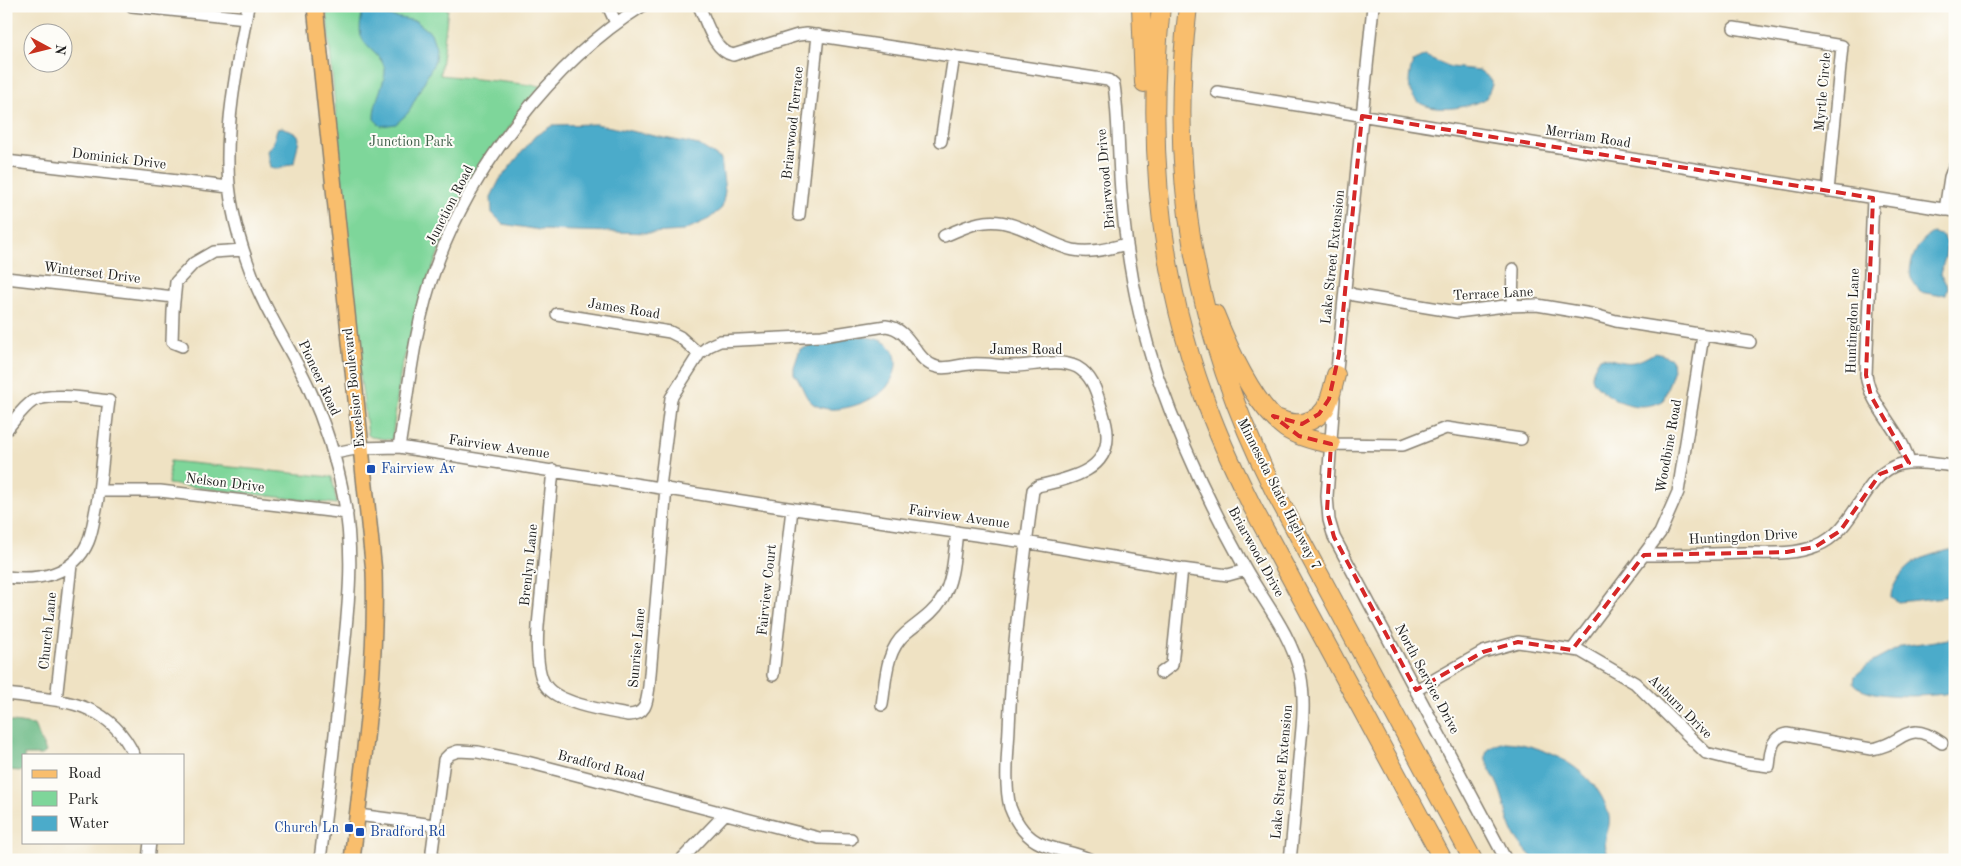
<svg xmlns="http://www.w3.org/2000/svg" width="1961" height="866" font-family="'Old Standard TT',serif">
	<rect width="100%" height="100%" fill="#fdfcf7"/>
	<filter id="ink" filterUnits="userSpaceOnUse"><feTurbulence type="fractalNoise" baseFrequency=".02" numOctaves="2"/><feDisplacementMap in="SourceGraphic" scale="10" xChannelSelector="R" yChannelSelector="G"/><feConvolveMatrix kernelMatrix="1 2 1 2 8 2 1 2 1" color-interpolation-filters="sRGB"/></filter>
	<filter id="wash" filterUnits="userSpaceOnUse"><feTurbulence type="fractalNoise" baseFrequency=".0096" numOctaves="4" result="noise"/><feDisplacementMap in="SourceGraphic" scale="20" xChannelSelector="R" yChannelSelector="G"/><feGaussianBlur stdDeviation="1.12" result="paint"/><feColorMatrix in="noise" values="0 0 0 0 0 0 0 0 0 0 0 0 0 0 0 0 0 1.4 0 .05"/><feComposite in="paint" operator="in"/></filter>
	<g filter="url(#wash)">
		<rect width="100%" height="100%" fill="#efe2c3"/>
		<path fill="#7ed69a" stroke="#4d795b" d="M326,6H427L448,9L440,75L541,86L527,102L462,196L427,281L401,369L392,440L371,437L368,435L357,352Z
			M170,461L332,477L337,504L168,484Z"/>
		<path fill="#66b782" stroke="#416a4f" d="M6,721L34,725L46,752L42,755H24V769L22,771L6,770Z"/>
		<path fill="#4babca" stroke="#346473" d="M367,12L416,21L431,33L436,48L435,61L408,113L396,124L381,126L374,119C373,102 386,82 385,70C383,55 366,50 361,36C359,29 361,20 362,13Z
			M1425,56L1451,67L1479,70L1492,80V85L1486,98C1468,110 1415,117 1410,89C1408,79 1410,71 1413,62Z
			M596,124L699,145L721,159L725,191L722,208L709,219L683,231L651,233L540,230L503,224L492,213L491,197L500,179L535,136L553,125Z
			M282,127L298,135L299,139L294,163L278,169L270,168L267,151L273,143L277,129Z
			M1933,233L1944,236C1949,250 1944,261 1940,274L1948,287L1946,294L1937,295L1920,292C1917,287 1913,282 1911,278C1907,263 1919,239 1933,233Z
			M855,336C863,337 874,337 882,341C901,350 899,371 887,387C875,401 841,413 823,408C802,403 805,385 794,374V367L800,349L840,338Z
			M1656,352L1672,359L1673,372L1663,401C1641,411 1622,405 1604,392C1599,388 1593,383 1592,377C1592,370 1597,363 1600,358L1603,357C1629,364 1632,366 1656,352Z
			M1949,550L1955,551V596L1898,602L1891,597C1891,591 1893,588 1896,582C1908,560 1927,556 1949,550Z
			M1955,638V692C1936,697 1865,700 1854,683L1855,676L1869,664L1902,646Z
			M1505,742C1545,744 1597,771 1608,812C1614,832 1597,837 1611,860H1593V857L1589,856L1583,860H1535C1528,853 1520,844 1515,836C1506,820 1505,800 1497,783C1494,776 1484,763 1486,754C1489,746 1498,744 1505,742Z"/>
	</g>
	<g filter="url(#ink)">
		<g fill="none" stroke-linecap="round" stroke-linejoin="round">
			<defs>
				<path id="minor" d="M132,6L246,18
					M248,6C239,58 227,111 228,164C228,200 238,238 251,272C265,312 290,347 308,386C325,423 337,460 344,499C355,554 348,611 342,667C336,731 328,795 320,860
					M608,6L616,23
					M699,6C707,23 714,51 733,55L798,35L807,34L1108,80L1114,85C1119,120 1118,155 1121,191C1126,252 1137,316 1157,375C1181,443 1210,505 1245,568C1264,602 1291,634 1300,673C1306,701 1302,729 1299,758C1296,792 1294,826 1290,860
					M1734,28L1842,46L1828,191
					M1217,92L1955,211
					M941,141L954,56
					M6,161L229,187
					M1873,198L1866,375C1871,409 1902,430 1909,463
					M1945,210L1950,177L1955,165
					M799,215L818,35
					M944,236C957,231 971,223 985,222C1017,218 1044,243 1073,250C1091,254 1110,248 1127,244
					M6,278L174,297
					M1345,291L1354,295L1457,312L1505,306L1537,305L1591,314L1616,321L1750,342
					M1512,305L1513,269
					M557,314L670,332L680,337L699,354
					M182,346L172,342L173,311L176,282L194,263L213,252L243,250
					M1336,380L1373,6
					M1334,399L1327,496L1329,520L1334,537L1506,860
					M6,430C14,421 23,407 33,401C51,392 90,399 109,401C104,435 103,470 97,504C94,517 93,530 88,542C74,575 38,581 6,577
					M1331,444L1403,445L1446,428L1521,439
					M399,447C409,388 414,326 435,269C470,170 552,62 642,6
					M335,453L360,448L399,447L781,507L1025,542L1182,569L1228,575L1246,570
					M553,470L538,626C537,642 536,673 546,686C559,704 607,711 628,715C647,715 647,701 649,686L666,488
					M660,487L671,398L699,354L709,346L720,341L822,336L886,326C912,329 914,361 937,367C948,370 960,364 971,364C985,363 999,366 1013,366C1033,366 1058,358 1077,367C1091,375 1096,389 1100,404C1103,414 1107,424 1107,434C1109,472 1067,479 1038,486L1033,490C1023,569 1012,648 1009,728C1008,753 1004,782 1010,807C1013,815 1018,824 1023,830C1041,852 1068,848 1091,860
					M99,491H160L347,513
					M1644,555C1677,555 1711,554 1744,553C1767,553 1794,555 1816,546C1858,530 1862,473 1901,464C1918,460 1938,465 1955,466
					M1572,650L1660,533L1678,492L1703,336
					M1161,673L1172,665L1182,569
					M773,675L792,509
					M1416,690L1483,652L1518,642L1580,651L1635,683L1706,753L1746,763L1769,766C1771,752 1770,737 1787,734L1871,749C1905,745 1904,717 1942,743
					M6,694C60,701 108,699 134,755
					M56,700L71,565
					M882,705C886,680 885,651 906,633C919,622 933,614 942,599C954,579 954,554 957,532
					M358,815L434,825
					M148,860L150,842
					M433,860L432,851L444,760L450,754L458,751L478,752L527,762L819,838L851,839
					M681,860L724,815"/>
				<path id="major" d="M315,6L374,572C377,669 363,764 352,860"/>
				<path id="highway" d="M1141,6L1144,83
					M1161,6C1146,148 1159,285 1212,418C1224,449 1238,478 1253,508L1443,860
					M1188,6C1167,178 1196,335 1274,490L1473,860
					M1215,314C1229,349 1254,405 1285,428C1298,437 1315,441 1331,444
					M1279,419C1295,427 1314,424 1325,409C1331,399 1333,386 1336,375"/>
			</defs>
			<use href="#minor" stroke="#867f70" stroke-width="14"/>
			<use href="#major" stroke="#867f70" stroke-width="18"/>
			<use href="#highway" stroke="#867f70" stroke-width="20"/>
			<use href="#minor" stroke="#fff" stroke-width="11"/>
			<use href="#major" stroke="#f9be6d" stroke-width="15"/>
			<use href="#highway" stroke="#f9be6d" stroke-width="18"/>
		</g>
	</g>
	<path fill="none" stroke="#d62828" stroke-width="4" stroke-dasharray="10 6" stroke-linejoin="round" d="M1362,116L1873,198L1866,375L1871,396L1909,463L1880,474L1840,531L1815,547L1787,552L1644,555L1572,650L1518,642L1483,652L1416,690L1334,537L1327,511L1331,444L1299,436L1273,416L1302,424L1319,414L1329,399L1339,354Z"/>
	<g fill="#1a4fb4" stroke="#fdfcf7" stroke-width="2">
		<rect x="366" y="464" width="10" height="10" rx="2.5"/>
		<rect x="344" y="823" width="10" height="10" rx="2.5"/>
		<rect x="355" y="827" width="10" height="10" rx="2.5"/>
	</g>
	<g text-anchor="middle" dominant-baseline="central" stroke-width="4" stroke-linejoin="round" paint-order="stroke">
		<g font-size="14" fill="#1c1c1c" stroke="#fdfcf7">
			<text transform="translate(1823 92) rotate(-85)">Myrtle Circle</text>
			<text transform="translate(793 123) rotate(-84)">Briarwood Terrace</text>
			<text transform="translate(1588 137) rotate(9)">Merriam Road</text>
			<text transform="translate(119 159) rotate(7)">Dominick Drive</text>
			<text transform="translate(1106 179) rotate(-95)">Briarwood Drive</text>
			<text transform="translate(450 205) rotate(-63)">Junction Road</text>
			<text transform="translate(1333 257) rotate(-84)">Lake Street Extension</text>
			<text transform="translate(92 273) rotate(7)">Winterset Drive</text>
			<text transform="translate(1493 294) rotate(-3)">Terrace Lane</text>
			<text transform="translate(624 309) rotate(9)">James Road</text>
			<text transform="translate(1853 321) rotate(-88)">Huntingdon Lane</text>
			<text x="1026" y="350">James Road</text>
			<text transform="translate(319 378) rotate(65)">Pioneer Road</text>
			<text transform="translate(354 388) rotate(-96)">Excelsior Boulevard</text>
			<text transform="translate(1669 446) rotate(-80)">Woodbine Road</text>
			<text transform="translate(499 447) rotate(8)">Fairview Avenue</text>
			<text transform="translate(225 483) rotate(7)">Nelson Drive</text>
			<text transform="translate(1279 494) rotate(63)">Minnesota State Highway 7</text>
			<text transform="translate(959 517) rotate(8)">Fairview Avenue</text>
			<text transform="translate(1743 537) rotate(-3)">Huntingdon Drive</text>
			<text transform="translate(1256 552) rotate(61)">Briarwood Drive</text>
			<text transform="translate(529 565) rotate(-84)">Brenlyn Lane</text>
			<text transform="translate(767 590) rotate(-84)">Fairview Court</text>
			<text transform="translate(48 631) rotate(-84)">Church Lane</text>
			<text transform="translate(637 648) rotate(-85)">Sunrise Lane</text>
			<text transform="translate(1427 679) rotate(62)">North Service Drive</text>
			<text transform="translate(1680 707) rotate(45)">Auburn Drive</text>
			<text transform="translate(601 766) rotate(14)">Bradford Road</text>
			<text transform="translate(1282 772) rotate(-85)">Lake Street Extension</text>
		</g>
		<g font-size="14" fill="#3e5d48" stroke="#fdfcf7">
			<text x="411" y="142">Junction Park</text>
		</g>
		<g font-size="14" fill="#164399" stroke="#fdfcf7" text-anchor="start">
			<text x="381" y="469">Fairview Av</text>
			<text x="339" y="828" text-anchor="end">Church Ln</text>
			<text x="370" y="832">Bradford Rd</text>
		</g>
	</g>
	<rect width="1961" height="866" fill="none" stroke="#fdfcf7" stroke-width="25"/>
	<rect x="22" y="754" width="162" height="90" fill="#fdfcf7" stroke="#a3a29f"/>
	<rect x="32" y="770" width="25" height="8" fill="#f9be6d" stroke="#a3a29f"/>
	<text x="68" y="778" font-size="15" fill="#1c1c1c">Road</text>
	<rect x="32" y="791" width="25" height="15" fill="#7ed69a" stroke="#a3a29f"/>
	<text x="68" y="804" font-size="15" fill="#1c1c1c">Park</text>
	<rect x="32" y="816" width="25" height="15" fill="#4babca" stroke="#a3a29f"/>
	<text x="68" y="828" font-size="15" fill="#1c1c1c">Water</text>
	<g transform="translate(48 48) rotate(97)"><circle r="24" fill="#fdfcf7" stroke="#a3a29f"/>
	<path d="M0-4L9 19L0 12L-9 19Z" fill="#c8321e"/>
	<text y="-8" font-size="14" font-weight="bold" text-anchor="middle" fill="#1c1c1c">N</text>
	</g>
</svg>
